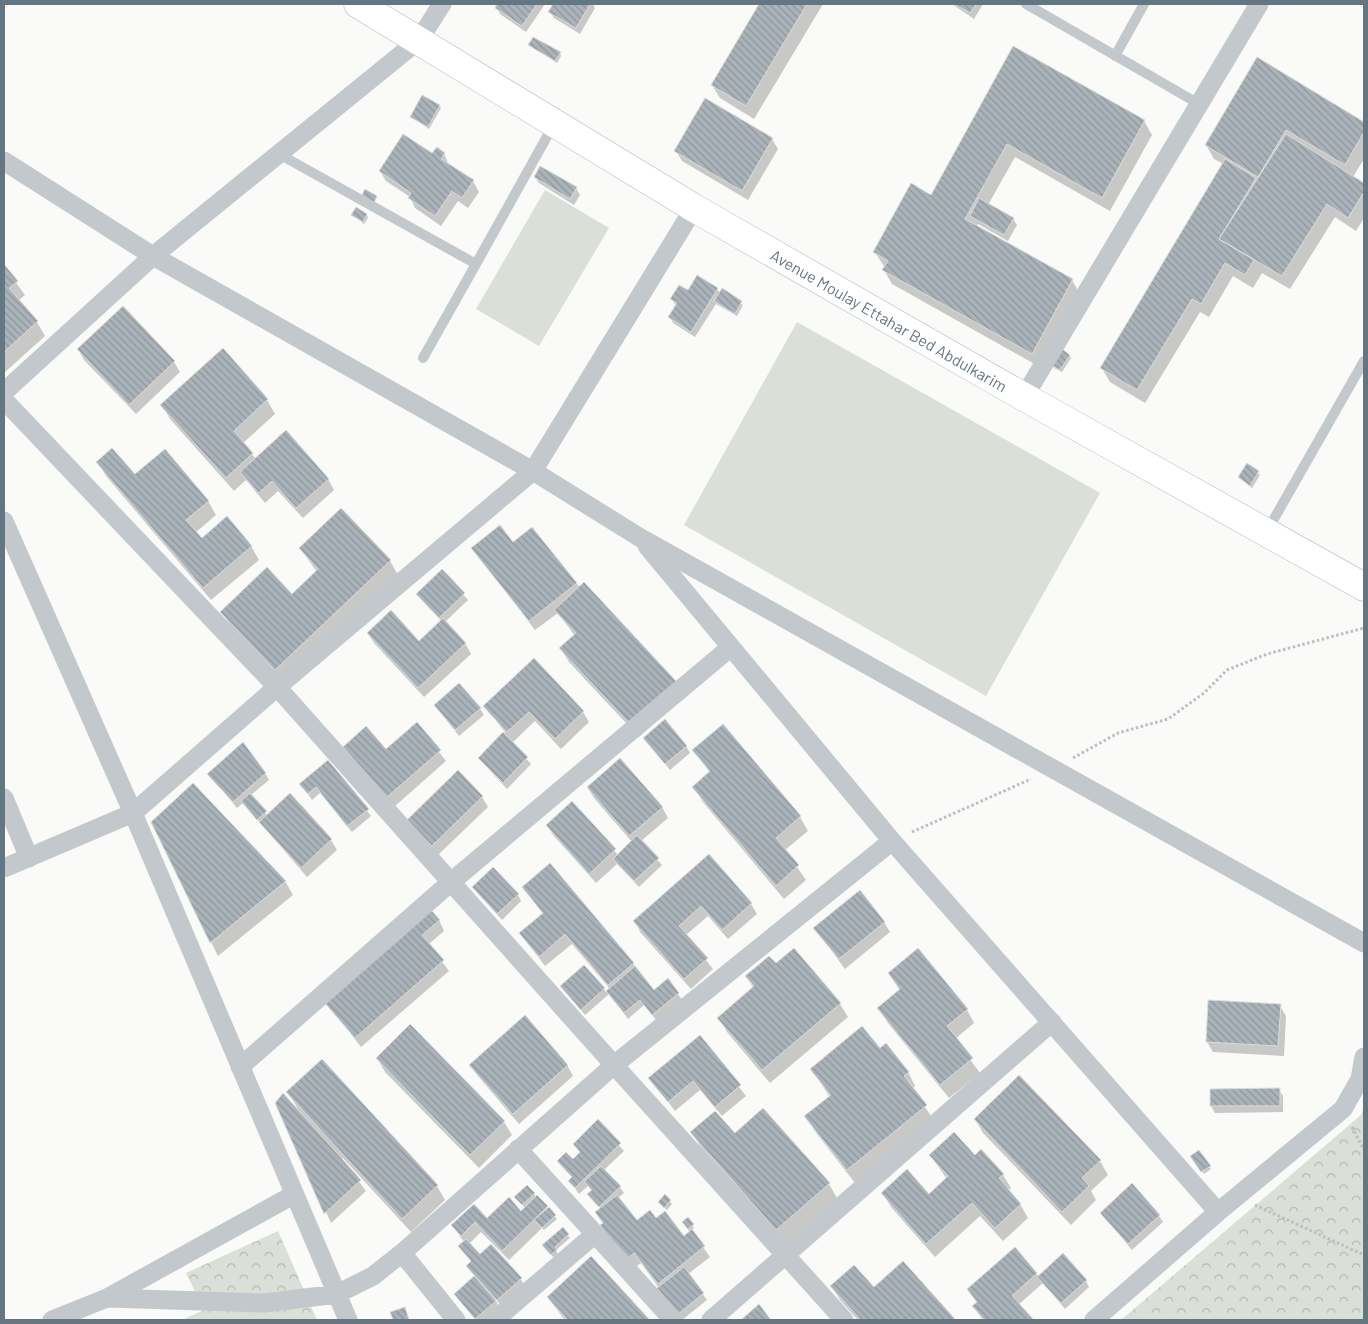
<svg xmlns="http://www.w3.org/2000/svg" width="1368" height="1324" font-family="Barlow,sans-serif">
	<defs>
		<pattern id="park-crowns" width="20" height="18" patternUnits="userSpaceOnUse" patternTransform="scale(1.25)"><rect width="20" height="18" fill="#dadfd7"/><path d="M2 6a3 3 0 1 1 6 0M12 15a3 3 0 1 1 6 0" fill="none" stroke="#b4b9b4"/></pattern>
		<pattern id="building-back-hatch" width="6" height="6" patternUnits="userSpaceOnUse" patternTransform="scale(1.25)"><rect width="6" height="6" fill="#aab3b9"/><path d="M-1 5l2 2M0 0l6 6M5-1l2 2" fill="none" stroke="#8e969c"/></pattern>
	</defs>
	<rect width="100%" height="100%" fill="#fafaf8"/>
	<path fill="url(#park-crowns)" d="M1364,1107V1320H1121L1361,1115Z
		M278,1231L317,1320H182L204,1310L186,1273Z"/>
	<path fill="#dadfd7" d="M545,190L609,228L539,346L476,309Z
		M797,322L1100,493L986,696L684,525Z"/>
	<path fill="#0003" d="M499,4H545L526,32L500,14L497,8Z
		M555,4H593L595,8L580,34L554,18L550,12Z
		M761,4H823L754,119L720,98L712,85Z
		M952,4H983L974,19Z
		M530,45L560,53L561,56L557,63Z
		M1013,48L1144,121L1152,135L1110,211L1015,157L988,205L1013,219L1017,225L1008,241L978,224L976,226L1072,280L1080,294L1040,367L892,284L884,270L885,268L875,252L932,196Z
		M1257,59L1364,123V159L1353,177L1364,184V218L1356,231L1335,217L1290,289L1262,273L1253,288L1233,276L1209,317L1200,312L1145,403L1110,382L1102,368L1224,164L1214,159L1206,145Z
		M439,106L441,108L429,129L411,117Z
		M772,139L778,149L748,200L682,161L676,151Z
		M444,154L449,165L473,181L479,192L468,208L458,201L441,226L415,208L410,197L386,181L380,171L432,155Z
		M535,177L576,188L580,195L574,205L539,183Z
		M353,215H367L368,218L364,224Z
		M4,266L25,295L18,301L37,322L45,336L4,373Z
		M698,277L717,289L720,293L722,290L743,305L737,316L716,304L695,337L673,323L670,317L676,306L672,299L688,292Z
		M78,349L174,362L180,372L136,414L84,360Z
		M223,350L267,400L275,414L243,443L256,459L328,479L334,490L303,518L278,491L265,503L246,480L234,491L170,419L162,405Z
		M1069,355L1071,358L1062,372L1054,368L1052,365Z
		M98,462L208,501L216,515L195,533L201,540L251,546L259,560L211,600L106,476Z
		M1247,464L1260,475L1252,488L1239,477Z
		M513,544L576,583L683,695L639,737L569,662L561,649L575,636L558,613L535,630L473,549Z
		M300,548L390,561L398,575L284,683L230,625L222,612L292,596L317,572Z
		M442,571L468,600L445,622L465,643L471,654L424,697L374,643L368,633L419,642L441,621L418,594Z
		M436,706L480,709L484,715L459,736Z
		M485,707L583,712L589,722L561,749L535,721L512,743L531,764L507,789L479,759L505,732Z
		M416,723L446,761L394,807L345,747L386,750Z
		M645,738L686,746L690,753L670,770Z
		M694,750L800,817L808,831L785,850L806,880L784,899L702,801L694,787L710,773Z
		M328,762L371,816L352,832L320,793L312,800L301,784Z
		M265,773L269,780L251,795L267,815L331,840L337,850L307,877L243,803L237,808L209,774Z
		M588,788L662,807L668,818L641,841L662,865L639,887L617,864L596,883L553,835L547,825L572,802L618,855L632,842L594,798Z
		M482,797L488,807L438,855L415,831Z
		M709,856L751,904L757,914L728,939L708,916L686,935L713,969L691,989L640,932L635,921Z
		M285,881L293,895L218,956L211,942Z
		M473,887L518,895L521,901L502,920Z
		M523,887L633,964L654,991L678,994L682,1000L657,1021L644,1005L628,1019L609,994L585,1015L562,986L604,989L606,992L610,989L572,944L545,966L521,934L543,914Z
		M439,920L444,931L429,944L449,971L361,1047L326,1002Z
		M884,922L890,932L845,969L815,928Z
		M889,974L967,1010L974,1023L955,1039L980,1073L949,1098L887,1022L879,1008L900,991Z
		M747,976L840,1004L848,1017L770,1083L727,1032L719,1018L753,988Z
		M1210,1002L1280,1006L1286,1016L1284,1056L1213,1052L1207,1042Z
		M700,1037L746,1096L722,1116L700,1090L675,1111L650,1078Z
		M879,1049L908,1072L915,1086L912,1089L934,1120L855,1183L814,1130L806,1116L830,1097L811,1069Z
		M377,1058L504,1122L512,1135L479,1168L385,1072Z
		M471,1065H567L573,1076L519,1124L477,1075Z
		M1279,1090L1283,1096V1112L1215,1113L1211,1106Z
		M288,1092L437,1186L445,1200L411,1232L343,1158L341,1159L366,1191L331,1223L276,1103L298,1109Z
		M975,1119L1100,1161L1108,1175L1091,1191L1096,1200L1071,1225L983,1133Z
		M598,1121L624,1151L604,1170L620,1187L624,1193L618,1198L637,1222L656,1220L683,1237L690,1232L685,1225L688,1219L694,1228L691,1230L710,1257L688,1274L707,1300L682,1320L641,1263L633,1269L604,1224L601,1209L589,1195L592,1192L588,1186L579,1194L570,1181L573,1178L558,1161H573L581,1154L574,1144Z
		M692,1133L735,1135L829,1184L837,1198L785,1243L700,1146Z
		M930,1155L975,1157L1003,1175L1011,1188L1008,1191L1020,1204L1028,1218L1003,1241L980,1216L935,1257L891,1207L883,1194L929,1195L947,1179Z
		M1193,1159L1209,1167L1211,1169L1204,1174Z
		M534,1194L557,1219L544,1230L542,1228L509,1260L481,1232L469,1244L480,1256L521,1279L524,1285L501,1306L495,1298L499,1308L485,1320H476L455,1295L475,1277L468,1266L472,1262L459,1246L464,1242L453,1226L521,1212L525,1208L518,1200Z
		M665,1196L672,1204L667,1210L661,1205Z
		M1101,1213L1159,1216L1163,1222L1132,1250Z
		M562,1228L570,1238L556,1250L558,1254L553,1257L545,1248Z
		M591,1258L648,1320H565L548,1298Z
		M903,1263L954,1320H858L840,1300L832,1286L874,1289Z
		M1036,1273L1039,1277L1086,1281L1089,1287L1065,1309L1043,1283L1018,1305L1032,1320H983L980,1316L974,1306L977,1303L968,1290Z"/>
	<path fill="url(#building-back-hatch)" stroke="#dcdcda" d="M497,4H537L522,26L495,8Z
		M553,4H590L576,28L548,12Z
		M759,4H807L746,106L711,85Z
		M954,4H976L970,13Z
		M533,37L561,52L555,61L528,45Z
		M1013,46L1145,120L1102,198L1007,144L965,219L1073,279L1032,354L882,270L888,261L873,252L911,183L931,195Z
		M1257,57L1364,122V132L1345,165L1286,130L1258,177L1205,145Z
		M422,95L440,105L428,127L410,117Z
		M705,98L773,138L742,191L674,151Z
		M403,134L432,153L437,147L445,153L441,159L474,180L462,198L452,191L435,216L408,198L411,193L379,171Z
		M1286,134L1364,183V192L1348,218L1327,204L1282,276L1219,239Z
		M1225,159L1256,178L1219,239L1254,260L1245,275L1225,263L1201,304L1192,299L1137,390L1100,368Z
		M540,166L577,187L570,199L534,177Z
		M365,189L377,196L374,203L361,197Z
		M979,198L1014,218L1004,235L970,216Z
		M356,207L367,214L363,222L351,215Z
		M4,264L18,281L9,288L38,321L4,352Z
		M697,275L718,288L691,332L668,317L677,303L670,299L679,285L688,290Z
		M722,288L742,301L735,314L714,301Z
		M123,306L175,361L129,405L77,349Z
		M223,348L268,399L234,431L253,453L226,478L160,405Z
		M1061,348L1070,355L1060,370L1051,365Z
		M286,430L329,479L296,508L272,481L259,493L240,472Z
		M112,448L135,474L165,449L209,501L186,520L202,538L227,516L252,546L203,588L96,462Z
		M1247,463L1259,471L1250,486L1238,477Z
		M341,508L391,560L275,670L220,612L267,567L292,594L318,569L299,548Z
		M500,525L513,542L532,527L577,583L529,621L471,548Z
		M442,569L465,593L439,618L416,594Z
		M584,582L676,681L630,724L559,648L576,633L554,610Z
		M391,610L419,641L443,618L466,643L418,688L367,633Z
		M534,658L584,711L555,739L529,712L507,732L483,706Z
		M459,683L481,708L455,730L434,705Z
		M665,719L687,746L665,764L643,738Z
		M417,722L441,750L387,797L343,747L366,726L386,749Z
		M723,724L801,816L776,838L799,865L776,886L692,787L710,771L692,750Z
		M503,732L528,757L503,783L478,758Z
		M243,742L266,773L233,802L207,774Z
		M620,758L663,807L629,836L587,787Z
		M328,760L369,809L347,826L316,787L308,794L299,784Z
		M458,770L483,796L432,846L407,820Z
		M193,783L286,881L210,943L151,822Z
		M250,793L267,811L257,820L241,801Z
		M290,793L332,839L301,868L259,822Z
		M572,801L616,849L589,874L546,825Z
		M637,835L659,858L634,881L613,859Z
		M709,854L752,903L722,930L701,906L679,926L708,958L684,979L633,921Z
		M550,863L634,963L608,985L565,934L539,957L519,933L543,913L522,887Z
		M493,867L519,894L497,914L472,887Z
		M860,890L885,922L839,959L813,928Z
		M431,910L440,920L422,935L444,960L355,1038L324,1002Z
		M794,948L841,1003L762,1070L717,1018L754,986L745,976L769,956L776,963Z
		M918,948L968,1009L947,1026L973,1058L940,1085L877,1008L900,989L888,973Z
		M584,965L605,988L581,1010L560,986Z
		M635,966L654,990L668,978L679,993L652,1015L640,1000L624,1013L606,991Z
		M1208,1000L1281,1004L1278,1046L1206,1042Z
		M525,1015L568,1065L513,1114L469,1065Z
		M410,1024L505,1121L470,1155L376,1058Z
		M862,1026L880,1048L886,1043L909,1072L904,1076L927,1105L847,1170L804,1116L831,1095L810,1069Z
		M700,1035L741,1085L715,1107L693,1081L668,1102L648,1078Z
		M322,1059L438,1185L402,1219L286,1092Z
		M1019,1075L1101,1160L1082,1178L1089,1186L1062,1212L974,1119Z
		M1280,1088V1106H1210V1089Z
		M283,1093L361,1180L324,1214L275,1103Z
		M763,1108L830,1183L776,1230L690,1132L715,1111L735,1133Z
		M598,1119L621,1143L575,1188L568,1181L572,1177L557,1161L566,1152L573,1159L580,1152L573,1144Z
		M954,1132L975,1155L981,1149L1004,1174L999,1178L1021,1204L995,1228L972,1203L926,1244L881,1193L907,1169L929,1194L948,1176L929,1155Z
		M1199,1150L1211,1166L1201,1172L1190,1156Z
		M601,1166L621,1186L599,1207L587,1194L592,1190L584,1182Z
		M1132,1183L1160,1215L1128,1244L1100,1213Z
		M527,1185L535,1193L522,1205L514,1197Z
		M665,1194L671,1200L664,1208L658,1202Z
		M537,1195L548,1206L502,1251L475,1222L461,1236L451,1225L474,1204L487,1218L509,1197L521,1211Z
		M617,1195L637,1220L650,1210L656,1218L665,1211L684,1236L692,1229L705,1246L658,1284L634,1253L627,1259L600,1225L603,1223L595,1212Z
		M549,1207L556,1215L542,1228L534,1220Z
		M688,1217L694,1224L688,1229L682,1222Z
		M563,1227L569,1234L555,1247L557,1250L551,1255L542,1245Z
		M466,1239L480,1254L491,1244L522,1278L497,1300L466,1266L471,1261L458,1246Z
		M1015,1247L1037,1273L1012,1296L1034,1320H985L972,1306L977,1302L967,1289Z
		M1063,1253L1087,1280L1061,1303L1037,1277Z
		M591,1256L650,1320H568L547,1297Z
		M903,1261L956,1320H861L830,1286L854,1265L874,1287Z
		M684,1267L704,1293L678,1314L657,1288Z
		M474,1276L496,1301L475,1319L454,1294Z
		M759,1304L771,1320H741Z
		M405,1307L409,1320H393L390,1312Z"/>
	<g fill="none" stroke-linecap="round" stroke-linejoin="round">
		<defs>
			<g id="secondary">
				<path id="s1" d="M358,4L694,208L1024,397L1364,587"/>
			</g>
		</defs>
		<use href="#secondary" stroke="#b3babf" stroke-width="29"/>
		<path stroke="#bbbfc2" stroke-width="3" stroke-dasharray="2.5 2.5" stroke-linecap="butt" d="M1073,758L1118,733L1168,719L1204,693L1227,670L1267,654L1364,628
			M912,832L1031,779
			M1352,1127L1364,1150
			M1255,1205L1364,1255"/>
		<path stroke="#c3c8cc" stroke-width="10" d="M1026,4L1199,104
			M1115,56L1144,4
			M279,154L476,264L554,124
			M423,358L476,264
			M1267,531L1364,361"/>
		<path stroke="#c3c8cc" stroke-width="19" d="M4,161L153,256L533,471L639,537L1364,943
			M4,392L153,256L419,40L442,4
			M1024,397L1259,4
			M4,400L277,687L614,1065L402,1253L373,1276L337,1294L265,1303L107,1298L52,1320
			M4,521L133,813L348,1320
			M647,546L892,841
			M4,798L29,858
			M4,868L133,813L277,687L533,471L694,208
			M240,1067L451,882L731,647
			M518,1149L673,1320
			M402,1253L456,1320
			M107,1298L293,1195
			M495,1320L595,1234
			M711,1320L1052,1022
			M844,1320L614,1065L892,841L1218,1212
			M1094,1320L1218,1212L1343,1109L1360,1079L1364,1057"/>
		<use href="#secondary" stroke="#fff" stroke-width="28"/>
	</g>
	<g text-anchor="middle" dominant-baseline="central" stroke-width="5" stroke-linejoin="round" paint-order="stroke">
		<g font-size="16" fill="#657683" stroke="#fff">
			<text stroke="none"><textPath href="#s1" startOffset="618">Avenue Moulay Ettahar Bed Abdulkarim</textPath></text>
		</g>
	</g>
	<rect width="1368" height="1324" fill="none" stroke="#657683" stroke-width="10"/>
</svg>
